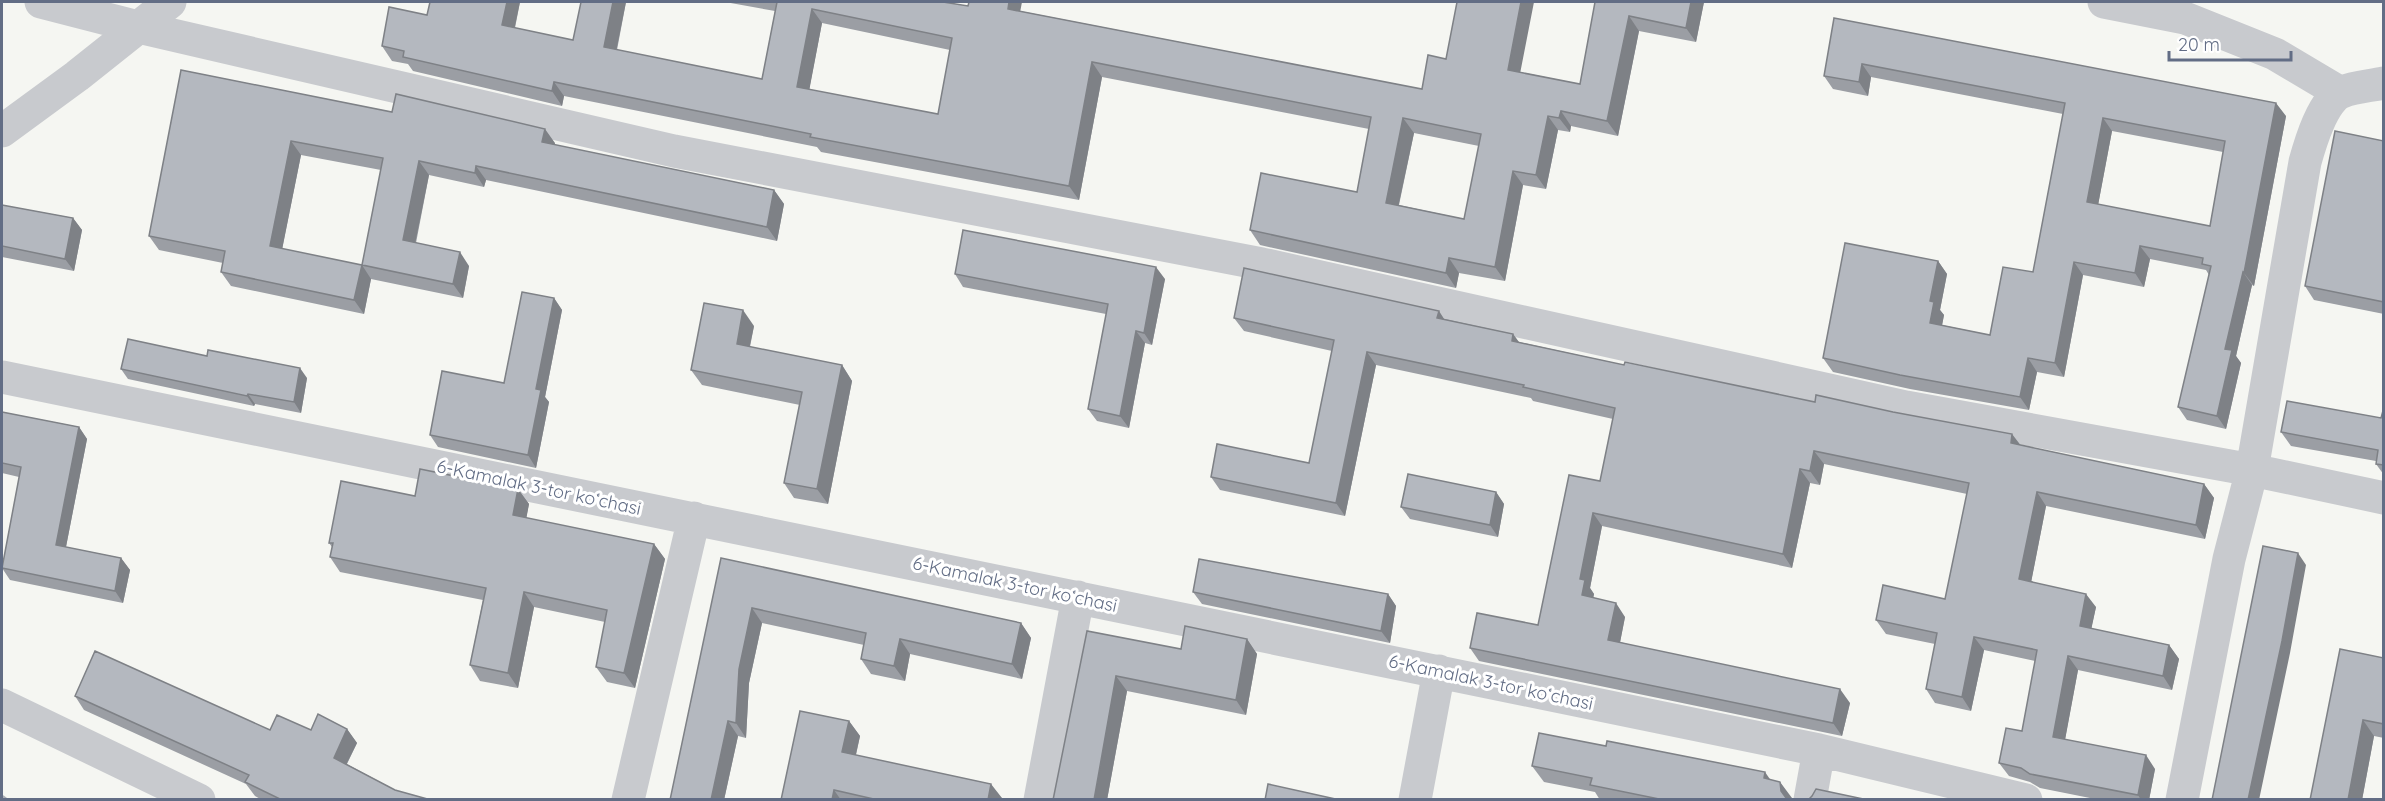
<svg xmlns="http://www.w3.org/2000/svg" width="2385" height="801" font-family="Quicksand,sans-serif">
	<rect width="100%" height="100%" fill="#f5f6f2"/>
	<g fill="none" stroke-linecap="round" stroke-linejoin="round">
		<path stroke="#c8cace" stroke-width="33" d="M41,2L138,27L674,151L1262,264L1906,407L2252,470L2384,498
			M2104,2L2185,18L2275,54L2339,92
			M2,131L77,76L170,2
			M2,377L1819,750L2026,800
			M2,705L199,800
			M628,800L694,518
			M1040,800L1078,597
			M1415,800L1439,671
			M1810,800L1819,750
			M2182,800L2229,559L2252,470L2305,162C2310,144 2323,99 2342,92C2354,87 2370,86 2384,83"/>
		<path stroke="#a9acb3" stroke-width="4.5" stroke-dasharray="9 4.5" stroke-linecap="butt" d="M2,797L6,800"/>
	</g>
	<path fill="#9b9ea4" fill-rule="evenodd" d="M430,2H520L515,28L573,40L581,2H626L617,50L762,79L775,11L725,2H943L968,6L1020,11L1422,89L1520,72L1580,84L1595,2H1704L1696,42L1639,31L1618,136L1571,126L1570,132L1558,130L1546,189L1523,185L1505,281L1459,273L1456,288L1260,245L1250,230L1357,192L1369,129L1102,77L1079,200L821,152L817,147L564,96L562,106L413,71L408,64L392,61L382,46L427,15ZM822,23L950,50L938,114L809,90ZM1414,133L1479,146L1464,219L1399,205Z
		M1834,18L2286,116L2254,286L2252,285L2236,356L2241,363L2226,429L2187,420L2178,407L2209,275L2206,270L2150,259L2144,287L2083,275L2064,377L2037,372L2029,410L1910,389L1833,372L1823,358L1938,261L1947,274L1940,310L1944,315L1942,325L1990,335L2033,272L2063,114L1871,77L1868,96L1833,89L1824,76ZM2112,131L2223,152L2210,226L2098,205Z
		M181,70L392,112L555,143L554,145L774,190L784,204L777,241L486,180L484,187L429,175L416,243L469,266L463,298L371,279L364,314L231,286L221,272L223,263L159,250L149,236ZM301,155L381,170L362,265L282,249Z
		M2384,141V314L2314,300L2305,286Z
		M2,205L73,218L82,230L74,271L2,257Z
		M955,274L1165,279L1152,345L1145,343L1129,428L1097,421L1088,409L1106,314L963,287Z
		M554,298L562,310L545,397L549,402L536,468L438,447L430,435L504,383Z
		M1234,318L1445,319L1513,334L1519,342L1624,365L1815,402L2204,484L2214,498L2205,539L2046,506L2031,582L2096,607L2091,629L2169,645L2179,659L2172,690L2078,670L2065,739L2155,769L2149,800H2100L2040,788L2030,782L2009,776L1999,763L2022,731L2035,661L1984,650L1971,711L1935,703L1926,689L1935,644L1886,634L1876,620L1945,599L1967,494L1824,464L1820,485L1810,483L1792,568L1602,526L1590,588L1594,594L1593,598L1625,617L1620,642L1850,703L1842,736L1479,661L1470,648L1538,625L1600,481L1613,419L1533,401L1531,398L1376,365L1345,516L1220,490L1211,477L1309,463L1332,351L1244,331Z
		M754,326L750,347L842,365L852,381L828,504L794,498L784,483L800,405L702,385L691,370Z
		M207,356L307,378L301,413L255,404L254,406L128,379L121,369Z
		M2384,407V475L2376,464V461L2291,446L2281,432L2381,418Z
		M2,412L79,427L87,439L66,547L121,558L130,570L123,603L10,580L2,568L19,477L2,473Z
		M518,489L529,504L526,518L654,544L665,559L635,688L607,682L596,667L605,622L534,607L518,688L480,681L470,665L483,600L340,572L330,557L332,547L329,543L415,496Z
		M1496,492L1504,504L1498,537L1410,519L1401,507Z
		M721,558L1021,623L1031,638L1022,679L910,654L905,681L871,674L861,659L864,645L762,623L749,683L746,738L738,736L724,800Z
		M1193,592L1388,594L1396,606L1390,643L1202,604Z
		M1087,631L1181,649L1247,639L1257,654L1246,715L1127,691L1107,800Z
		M2384,658V738L2374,736L2362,800H2310Z
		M75,696L270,730L347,729L357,743L347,764L395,790L431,800H262L255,796L246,784L84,710Z
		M849,721L860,736L856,755L1002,798L1001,800H781Z
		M1532,766L1770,780L1780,782L1792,800H1600L1595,792L1544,782Z"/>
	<path fill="#7e8186" d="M507,2H520L512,40L502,25Z
		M613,2H626L614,62L604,47Z
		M1009,2H1022L1018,23L1008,9Z
		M1521,2H1534L1518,84L1508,70Z
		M1691,2H1704L1696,42L1686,28Z
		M812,9L822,23L807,102L797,87Z
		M1629,16L1639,31L1618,136L1607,121Z
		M1092,62L1102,77L1079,200L1069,186Z
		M1862,64L1871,77L1868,96L1859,82Z
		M554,82L564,96L562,106L552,91Z
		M2276,103L2286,116L2254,286L2244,273Z
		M1561,111L1571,126L1570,132L1559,118Z
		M1548,116L1558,130L1546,189L1536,175Z
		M1403,118L1414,133L1396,217L1386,203Z
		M2103,118L2112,131L2096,216L2087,202Z
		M545,129L555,143L552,156L542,142Z
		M291,141L301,155L280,260L270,246Z
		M419,161L429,175L413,254L403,240Z
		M476,166L486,180L484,187L475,173Z
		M1513,171L1523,185L1505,281L1495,267Z
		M774,190L784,204L777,241L767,227Z
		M73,218L82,230L74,271L65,259Z
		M2140,246L2150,259L2144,287L2135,273Z
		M460,252L469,266L463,298L453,284Z
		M1449,258L1459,273L1456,288L1446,273Z
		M1938,261L1947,274L1940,310L1944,315L1940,336L1930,323V301Z
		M2074,262L2083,275L2064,377L2055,363Z
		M362,265L371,279L364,314L354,300Z
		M1156,267L1165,279L1152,345L1144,333Z
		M2243,272L2252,285L2236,356L2241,363L2226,429L2217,416L2225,349Z
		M554,298L562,310L545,397L549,402L536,468L528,455L536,389Z
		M743,310L754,326L747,359L737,344Z
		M1439,311L1448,325L1437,318Z
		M1136,331L1145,343L1129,428L1120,416Z
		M1513,334L1523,348L1512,341Z
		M1367,352L1376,365L1345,516L1336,503Z
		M2028,358L2037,372L2029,410L2020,397Z
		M842,365L852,381L828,504L817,489Z
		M300,368L307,378L301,413L294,402Z
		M248,394L255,404L254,406L247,396Z
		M79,427L87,439L64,557L56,545Z
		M2012,434L2022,447L2011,443Z
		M1814,451L1824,464L1820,485L1810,471Z
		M1800,469L1810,483L1792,568L1783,554Z
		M2204,484L2214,498L2205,539L2196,525Z
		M518,489L529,504L524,531L513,515Z
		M1496,492L1504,504L1498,537L1490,525Z
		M2037,492L2046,506L2029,593L2019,579Z
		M1593,513L1602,526L1590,588L1594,594L1591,609L1582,595L1580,579Z
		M654,544L665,559L635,688L624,673Z
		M2298,553L2306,565L2290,653L2259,800H2248Z
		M121,558L130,570L123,603L115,591Z
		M524,592L534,607L518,688L508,673Z
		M1388,594L1396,606L1390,643L1381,631Z
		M2086,594L2096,607L2089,640L2080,626Z
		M1616,603L1625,617L1618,653L1608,640Z
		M752,608L762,623L749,683L746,738L736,723L739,669Z
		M1021,623L1031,638L1022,679L1012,664Z
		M1974,637L1984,650L1971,711L1962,697Z
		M900,639L910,654L905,681L894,666Z
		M1247,639L1257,654L1246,715L1236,700Z
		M2169,645L2179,659L2172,690L2163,676Z
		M2068,656L2078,670L2063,751L2053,737Z
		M1116,676L1127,691L1107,800H1094Z
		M1840,689L1850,703L1842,736L1833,723Z
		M2363,720L2374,736L2362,800H2348Z
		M728,721L738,736L724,800H711Z
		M849,721L860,736L853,767L842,752Z
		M347,729L357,743L343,771L334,758Z
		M2146,755L2155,769L2149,800H2141L2138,795Z
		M1765,772L1776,788L1764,778Z
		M1780,782L1792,798V800H1787L1781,791Z
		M991,784L1002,798L1001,800H988Z
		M834,790L841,800H832Z"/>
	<path fill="#b4b8bf" stroke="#7e8186" stroke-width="1.5" fill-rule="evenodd" d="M430,2H507L502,25L573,40L581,2H613L604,47L762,79L777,2H943L968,6L969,2H1009L1008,9L1422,89L1428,55L1446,59L1457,2H1521L1508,70L1580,84L1595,2H1691L1686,28L1629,16L1607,121L1561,111L1559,118L1548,116L1536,175L1513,171L1495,267L1449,258L1446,273L1250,230L1261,173L1357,192L1371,117L1092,62L1069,186L810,137L811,134L554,82L552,91L403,57L404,51L382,46L389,7L427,15ZM812,9L952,38L938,114L797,87ZM1403,118L1481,134L1464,219L1386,203Z
		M1834,18L2276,103L2244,273L2243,272L2225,349L2232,350L2217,416L2178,407L2211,266L2202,264L2203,258L2140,246L2135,273L2074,262L2055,363L2028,358L2020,397L1900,375L1823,358L1845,243L1938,261L1930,301L1934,302L1930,323L1990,335L2003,267L2033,272L2065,103L1862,64L1859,82L1824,76ZM2103,118L2225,141L2210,226L2087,202Z
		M181,70L392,112L396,94L545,129L542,142L774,190L767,227L476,166L475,173L419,161L403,240L460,252L453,284L362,265L354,300L221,272L225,251L149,236ZM291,141L383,158L362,265L270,246Z
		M2335,131L2384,141V302L2305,286Z
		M2,205L73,218L65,259L2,246Z
		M963,230L1156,267L1144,333L1136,331L1120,416L1088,409L1108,304L955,274Z
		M1244,268L1439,311L1437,318L1513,334L1512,341L1624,365L1625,362L1815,402L1816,395L1893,412L2012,434L2011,443L2204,484L2196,525L2037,492L2019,579L2086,594L2080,626L2169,645L2163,676L2068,656L2053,737L2146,755L2138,795L2030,774L2021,768L1999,763L2006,728L2022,731L2037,650L1974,637L1962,697L1926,689L1937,633L1876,620L1883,585L1945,599L1969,483L1814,451L1810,471L1800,469L1783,554L1593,513L1580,579L1585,580L1582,595L1616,603L1608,640L1840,689L1833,723L1470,648L1477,613L1538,625L1569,475L1600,481L1615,408L1523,387L1524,385L1367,352L1336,503L1211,477L1217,444L1309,463L1334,340L1234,318Z
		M522,292L554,298L536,389L541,390L528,455L430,435L442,371L504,383Z
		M704,303L743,310L737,344L842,365L817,489L784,483L802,392L691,370Z
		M128,339L207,356L208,350L300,368L294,402L248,394L247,396L121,369Z
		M2287,401L2381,418L2384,407V465L2376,464L2378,450L2281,432Z
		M2,412L79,427L56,545L121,558L115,591L2,568L21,467L2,463Z
		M420,469L518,489L513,515L654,544L624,673L596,667L607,610L524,592L508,673L470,665L486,588L330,557L333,543H329L341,481L415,496Z
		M1408,474L1496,492L1490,525L1401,507Z
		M2263,546L2298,553L2282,641L2248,800H2212Z
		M721,558L1021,623L1012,664L900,639L894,666L861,659L866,633L752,608L739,669L736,723L728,721L711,800H670Z
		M1199,559L1388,594L1381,631L1193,592Z
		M1185,626L1247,639L1236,700L1116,676L1094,800H1053L1087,631L1181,649Z
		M2340,649L2384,658V724L2363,720L2348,800H2310Z
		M95,651L270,730L277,715L311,730L318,714L347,729L334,758L395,790L431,800H282L245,782L249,775L75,696Z
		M800,711L849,721L842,752L991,784L988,800H878L834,790L832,800H781Z
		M1539,733L1606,746L1607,741L1765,772L1764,778L1780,782L1781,791L1786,798L1790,800H1664L1590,785L1592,778L1532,766Z
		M1268,784L1340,800H1265Z
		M1816,789L1868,800H1808L1812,796Z"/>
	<g text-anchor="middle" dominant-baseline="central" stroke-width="6" stroke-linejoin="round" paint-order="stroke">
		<g font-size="18" fill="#626d85" stroke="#fff">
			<text transform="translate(539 487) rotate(12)">6-Kamalak 3-tor koʻchasi</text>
			<text transform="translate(1015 584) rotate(12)">6-Kamalak 3-tor koʻchasi</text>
			<text transform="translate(1491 682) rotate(12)">6-Kamalak 3-tor koʻchasi</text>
		</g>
	</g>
	<rect width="2385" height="801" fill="none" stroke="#626d85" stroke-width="6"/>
	<path d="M2169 51v9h122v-9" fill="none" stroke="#626d85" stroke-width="3"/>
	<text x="2178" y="51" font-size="18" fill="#626d85" stroke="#ffffff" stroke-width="4.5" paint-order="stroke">20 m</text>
</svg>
